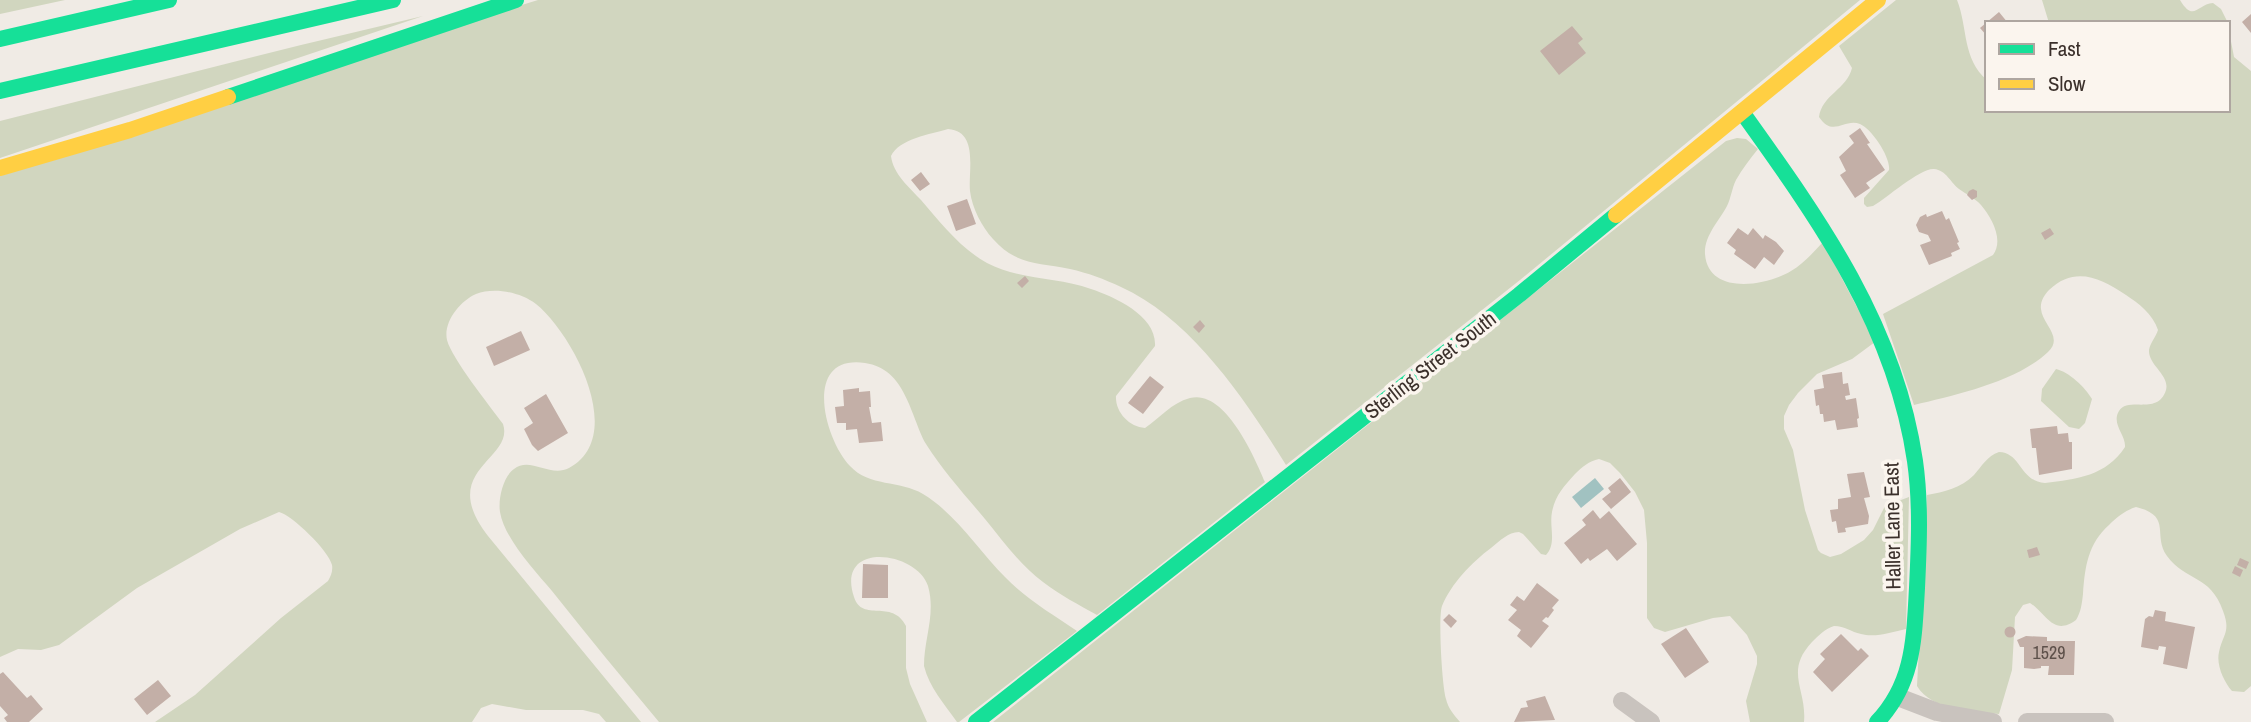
<svg xmlns="http://www.w3.org/2000/svg" width="2251" height="722" font-family="'Archivo Narrow',sans-serif">
	<rect width="100%" height="100%" fill="#f0ebe5"/>
	<path fill="#d1d6bf" d="M0,0H65L0,14Z
		M538,0H1860L1520,280L1286,465C1246,401 1192,319 1121,287C1104,279 1088,273 1070,269C1039,262 1017,266 993,239C982,227 972,208 970,191C968,171 979,131 948,129C931,134 899,139 891,156C893,174 910,188 921,200C941,223 960,248 987,263C1019,280 1057,277 1091,289C1115,297 1157,316 1155,346L1116,396C1115,412 1129,427 1145,428C1160,418 1171,403 1190,398C1225,389 1254,456 1265,482L1097,615C1079,605 1060,595 1043,582C1020,565 1003,541 985,519C965,495 943,471 926,444C910,415 906,369 865,363C802,354 824,439 850,466C869,487 900,480 923,494C956,514 978,550 1005,577C1026,599 1052,614 1077,631L959,722H957C945,705 929,687 924,666C924,638 936,614 928,586C917,551 835,540 854,597C862,623 892,598 906,626V668L910,684L927,722H659C623,679 587,635 552,591C535,571 504,538 500,512C498,499 503,477 514,469C530,456 550,478 569,468C628,436 572,333 536,304C520,292 494,287 476,294C460,301 443,322 447,340C452,359 490,406 503,424C515,460 436,469 488,536L641,722H606L599,714L583,710H526L492,704L481,708L472,722H155L195,695L281,618L328,581C331,576 333,571 332,565C329,551 292,515 279,512L240,529L137,588L59,645L41,650L18,649L0,657V176L428,34Z
		M1896,0H1957C1968,28 1962,59 1987,80V110H2228V26L2234,57L2251,71V686L2244,692L2232,691C2224,682 2216,665 2219,652C2223,634 2231,632 2223,611C2210,574 2186,582 2167,556C2152,535 2173,516 2136,507C2126,510 2117,517 2109,525C2088,544 2085,566 2083,594C2082,603 2081,612 2076,620C2053,637 2046,613 2030,603L2023,605L2015,617L2012,670L1999,714C1972,711 1932,711 1917,686L1927,495C1944,492 1961,488 1974,475C1982,466 1987,456 1999,452C2022,453 2019,481 2045,483C2077,479 2106,476 2125,447C2126,435 2111,424 2119,411C2128,396 2158,416 2166,390C2170,375 2148,365 2149,350C2150,343 2156,337 2158,330C2153,314 2138,303 2126,295C2100,277 2074,266 2049,290C2044,295 2040,302 2041,309C2042,324 2064,337 2048,352C2016,382 1955,395 1914,405L1883,314L1993,255C2004,240 1992,218 1981,205C1975,198 1967,195 1959,189C1951,183 1946,170 1934,169C1920,168 1887,198 1873,206L1867,207L1864,204V198L1889,170C1891,158 1872,129 1860,124C1844,118 1833,138 1819,117C1822,95 1847,89 1852,68L1839,46Z
		M2042,0H2180C2194,23 2197,4 2213,3L2221,9L2228,23H2049Z
		M423,16L0,158V121L301,45Z
		M1737,138L1746,139L1758,149C1750,159 1742,169 1736,180C1732,188 1731,198 1727,206C1719,221 1704,236 1705,254C1708,296 1767,286 1791,271C1803,264 1813,253 1823,242L1875,342L1852,359L1817,374L1798,393L1789,405L1784,416V429L1793,450L1805,510L1818,550L1821,553L1830,557L1841,554L1864,540L1873,530L1885,506L1909,497L1906,629C1892,632 1875,638 1861,634C1851,632 1845,626 1834,626C1825,629 1819,635 1812,642C1784,672 1807,689 1804,722H1750L1746,701L1757,664V656L1747,635L1730,616L1713,618L1665,632L1654,628L1647,618V543L1644,510L1635,492L1620,473L1610,463L1599,459C1589,461 1582,467 1575,474C1564,486 1555,496 1552,512C1549,527 1557,543 1546,555L1541,554L1523,534L1519,532C1508,532 1500,541 1491,548C1472,562 1451,584 1442,606C1438,617 1442,686 1446,699C1448,708 1454,715 1460,722H993L1726,141Z
		M2056,369C2069,372 2085,387 2092,399L2085,423L2079,429L2069,427L2041,401L2042,389Z"/>
	<path fill="#a1c2c1" d="M1595,478L1604,489L1581,508L1572,497Z"/>
	<path fill="#c3afa7" d="M1999,12L2008,23H1987V36L1980,28Z
		M2251,14V33L2242,22Z
		M1572,26L1583,39L1578,43L1586,53L1559,75L1540,51Z
		M1860,128L1870,143L1867,144L1885,170L1866,183L1870,188L1855,198L1840,175L1846,171L1839,157L1854,143L1849,136Z
		M921,172L930,184L920,191L911,180Z
		M1973,189L1977,191V197L1972,200L1967,195L1969,191Z
		M967,199L976,224L956,231L947,206Z
		M1942,211L1946,220L1949,218L1959,242L1957,243L1960,249L1951,253L1952,256L1929,265L1920,245L1931,241L1928,235L1919,232L1916,225L1920,217L1926,214L1927,217Z
		M1738,228L1748,235L1753,228L1763,239L1765,235L1776,242L1784,251L1774,265L1764,257L1755,269L1734,254L1736,250L1727,243Z
		M2050,228L2054,234L2045,240L2041,233Z
		M1025,276L1029,281L1022,288L1017,283Z
		M1200,320L1205,326L1199,333L1193,327Z
		M521,331L530,350L494,366L486,347Z
		M1842,372L1843,384L1848,383L1850,395L1845,396L1846,400L1856,398L1859,418L1857,419L1858,427L1837,430L1835,420L1824,422L1823,414H1820L1819,405L1816,406L1814,390L1824,388L1822,375Z
		M1150,376L1164,387L1143,414L1128,403Z
		M859,388V392L870,391L871,407H869L872,423L881,422L883,441L859,443L857,429L846,430V423H837L835,407L844,406L843,390Z
		M546,394L568,433L538,451L532,445L524,429L533,423L524,408Z
		M2057,426L2058,434L2068,433L2069,442H2072V469L2039,475L2036,448H2032L2030,429Z
		M1864,472L1870,497L1864,498L1869,516L1868,524L1845,528L1846,532L1838,533L1836,521L1832,522L1830,510L1838,509V499L1851,497L1847,474Z
		M1620,478L1631,492L1611,509L1602,499L1611,492L1608,488Z
		M1593,510L1600,519L1609,511L1637,544L1617,561L1607,549L1590,561L1588,558L1581,564L1564,543L1586,525L1582,520Z
		M2037,547L2040,555L2029,558L2027,550Z
		M2240,558L2249,562L2246,569L2237,565Z
		M863,564L888,565V598H862Z
		M2235,566L2243,570L2240,577L2232,573Z
		M1537,583L1559,600L1552,608L1554,610L1548,618L1546,617L1542,621L1549,626L1531,648L1517,636L1521,630L1508,620L1517,610L1510,605L1517,596L1524,601Z
		M2155,610L2166,612L2165,621L2195,627L2187,669L2163,664L2166,647L2159,646L2158,650L2141,647L2145,619L2149,616L2153,617Z
		M1449,614L1457,621L1451,628L1443,620Z
		M2004.5 632a5.5 5.5 0 1 1 11 0a5.5 5.5 0 1 1-11 0Z
		M1686,628L1709,662L1685,678L1661,644Z
		M1841,634L1858,651L1861,648L1869,656L1832,692L1813,672L1825,659L1820,654Z
		M2026,636L2047,637V641H2075L2074,675H2048L2049,666H2041V668L2034,669L2024,668V647H2020L2017,640Z
		M3,672L27,698L31,695L43,709L29,722H7L4,718L8,715L0,706V674Z
		M158,680L171,696L147,715L134,699Z
		M1545,696L1555,720L1514,722L1521,708L1528,707L1526,701Z"/>
	<g fill="none" stroke-linecap="round" stroke-linejoin="round">
		<path stroke="#c9c3be" stroke-width="18" d="M1898,697L1937,712L1993,722
			M1622,701L1651,722
			M2027,722H2105"/>
		<path stroke="#16e098" stroke-width="16" d="M0,39L169,0
			M0,91L393,0
			M228,97L516,0
			M1742,112C1820,221 1895,325 1915,461C1921,503 1919,546 1917,588C1914,639 1914,683 1877,722
			M976,722L1519,295L1616,215"/>
		<path stroke="#ffcf43" stroke-width="16" d="M0,168L130,130L228,97
			M1616,215L1878,0"/>
	</g>
	<g text-anchor="middle" dominant-baseline="central" stroke-width="7" stroke-linejoin="round" paint-order="stroke">
		<g font-size="18" fill="#5d504a">
			<text x="2049" y="652">1529</text>
		</g>
		<g font-size="21" fill="#3b302b" stroke="#fbf5ee">
			<text transform="translate(1430 365) rotate(-38)">Sterling Street South</text>
			<text transform="translate(1892 526) rotate(-91)">Haller Lane East</text>
		</g>
	</g>
	<rect x="1985" y="21" width="245" height="91" fill="#fbf5ee" stroke="#aea6a0" stroke-width="2"/>
	<rect x="1999" y="44" width="35" height="10" fill="#16e098" stroke="#aea6a0" stroke-width="2"/>
	<text x="2048" y="56" font-size="21" fill="#3b302b">Fast</text>
	<rect x="1999" y="79" width="35" height="10" fill="#ffcf43" stroke="#aea6a0" stroke-width="2"/>
	<text x="2048" y="91" font-size="21" fill="#3b302b">Slow</text>
</svg>
